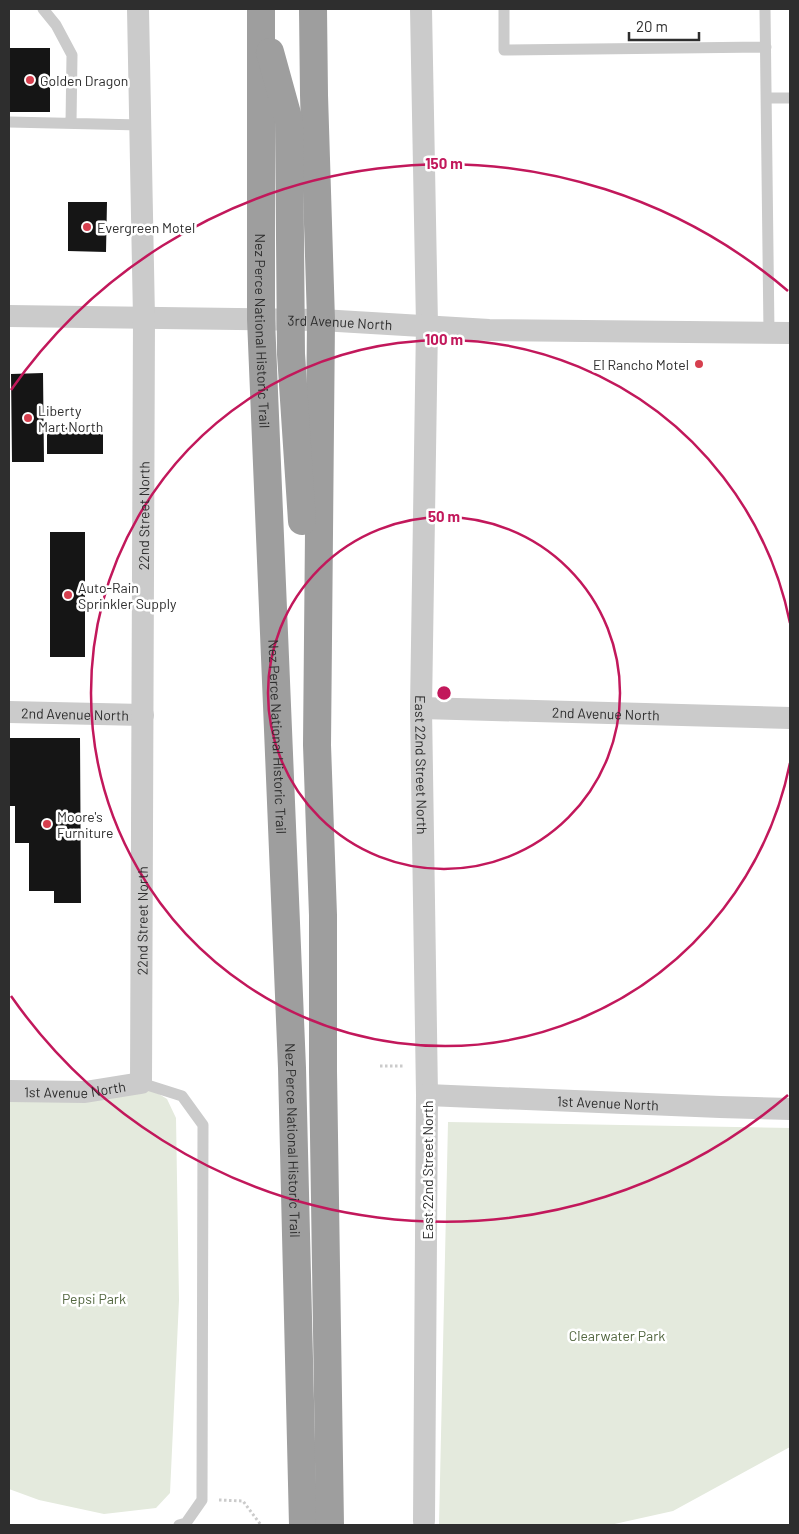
<svg xmlns="http://www.w3.org/2000/svg" width="799" height="1534" font-family="Barlow,sans-serif">
	<rect width="100%" height="100%" fill="#fff"/>
	<path fill="#e4eadd" d="M141,1083L167,1099L176,1118L179,1300L170,1493L156,1508L104,1514L39,1500L9,1489V1090Z
		M448,1122L790,1128V1447L673,1511L610,1525H439Z"/>
	<path fill="#151515" d="M9,48H50V112H9Z
		M68,202H107L106,252L68,251Z
		M43,373L44,462H12L11,374Z
		M47,426H103V454H47Z
		M50,532H85V657H50Z
		M9,738H80L81,903H54V891H29V843H15V806H9Z"/>
	<g fill="none" stroke-linecap="round" stroke-linejoin="round">
		<path stroke="#cbcbcb" stroke-width="3" stroke-dasharray="2.5 2.5" stroke-linecap="butt" d="M380,1066H404
			M219,1500L243,1501L261,1525"/>
		<path stroke="#cbcbcb" stroke-width="11" d="M43,9L56,25L72,55L71,123
			M504,9V50L766,47
			M765,9L769,333
			M767,98H790
			M9,122L141,125
			M141,1083L182,1096L203,1125L202,1500L186,1523L179,1525"/>
		<g stroke="#cbcbcb" stroke-width="22">
			<path id="s1" d="M421,9L427,325L421,708L427,1095L424,1521"/>
			<path id="s2" d="M9,316L321,320L489,330L790,333"/>
			<path id="s3" d="M421,708L790,718"/>
			<path id="s4" d="M9,712L143,715"/>
			<path id="s5" d="M9,1091L85,1092L141,1083L144,318L138,9"/>
			<path id="s6" d="M427,1095L720,1107L790,1109"/>
		</g>
		<g stroke="#9e9e9e" stroke-width="28">
			<path id="s7" d="M261,9V319L292,1068L303,1525"/>
			<path d="M313,9L314,95L321,320L317,745L323,915V1071L330,1525"/>
			<path d="M270,52L289,121L291,354L302,521"/>
		</g>
	</g>
	<g fill="none" stroke="#c2185b" stroke-width="2.5">
		<circle cx="444" cy="693" r="176"/>
		<path d="M790 763A353 353 0 1 1 790 623"/>
		<path d="M788 1095A529 529 0 0 1 11 996M11 390A529 529 0 0 1 788 291"/>
	</g>
	<g fill="#d63f4e" stroke="#fff" stroke-width="2">
		<circle cx="30" cy="80" r="5"/>
		<circle cx="87" cy="227" r="5"/>
		<circle cx="699" cy="364" r="5"/>
		<circle cx="28" cy="418" r="5"/>
		<circle cx="68" cy="595" r="5"/>
		<circle cx="47" cy="824" r="5"/>
	</g>
	<g text-anchor="middle" dominant-baseline="central" stroke-width="5" stroke-linejoin="round" paint-order="stroke">
		<g font-size="14" fill="#2e2e2e" stroke="#fff" text-anchor="start">
			<text x="40" y="80">Golden Dragon</text>
			<text x="97" y="227">Evergreen Motel</text>
			<text x="689" y="364" text-anchor="end">El Rancho Motel</text>
			<text x="38" y="410">Liberty<tspan x="38" dy="16">Mart North</tspan></text>
			<text x="78" y="587">Auto-Rain<tspan x="78" dy="16">Sprinkler Supply</tspan></text>
			<text x="57" y="816">Moore's<tspan x="57" dy="16">Furniture</tspan></text>
		</g>
		<g font-size="14" fill="#2e2e2e" stroke="#fff">
			<text stroke="none"><textPath href="#s2" startOffset="331">3rd Avenue North</textPath></text>
			<text stroke="none"><textPath href="#s7" startOffset="322">Nez Perce National Historic Trail</textPath></text>
			<text stroke="none"><textPath href="#s5" startOffset="700">22nd Street North</textPath></text>
			<text stroke="none"><textPath href="#s3" startOffset="185">2nd Avenue North</textPath></text>
			<text stroke="none"><textPath href="#s4" startOffset="66">2nd Avenue North</textPath></text>
			<text stroke="none"><textPath href="#s7" startOffset="728">Nez Perce National Historic Trail</textPath></text>
			<text stroke="none"><textPath href="#s1" startOffset="756">East 22nd Street North</textPath></text>
			<text stroke="none"><textPath href="#s5" startOffset="295">22nd Street North</textPath></text>
			<text stroke="none"><textPath href="#s5" startOffset="66">1st Avenue North</textPath></text>
			<text stroke="none"><textPath href="#s6" startOffset="181">1st Avenue North</textPath></text>
			<text stroke="none"><textPath href="#s7" startOffset="1132">Nez Perce National Historic Trail</textPath></text>
			<text transform="translate(427 1170) rotate(-90)">East 22nd Street North</text>
		</g>
		<g font-size="14" fill="#52663f" stroke="#fff">
			<text x="94" y="1298">Pepsi Park</text>
			<text x="617" y="1335">Clearwater Park</text>
		</g>
	</g>
	<circle cx="444" cy="693" r="8" fill="#c2185b" stroke="#fff" stroke-width="2.5"/>
	<g font-size="15" text-anchor="middle" font-weight="bold" fill="#c2185b" stroke="#fff" stroke-width="5" stroke-linejoin="round" paint-order="stroke">
		<text x="444" y="169">150 m</text>
		<text x="444" y="345">100 m</text>
		<text x="444" y="522">50 m</text>
	</g>
	<rect width="799" height="1534" fill="none" stroke="#2e2e2e" stroke-width="20"/>
	<path d="M629 32v8h70v-8" fill="none" stroke="#2e2e2e" stroke-width="2.5"/>
	<text x="636" y="32" font-size="15" fill="#2e2e2e" stroke="#ffffff" stroke-width="4" paint-order="stroke">20 m</text>
</svg>
